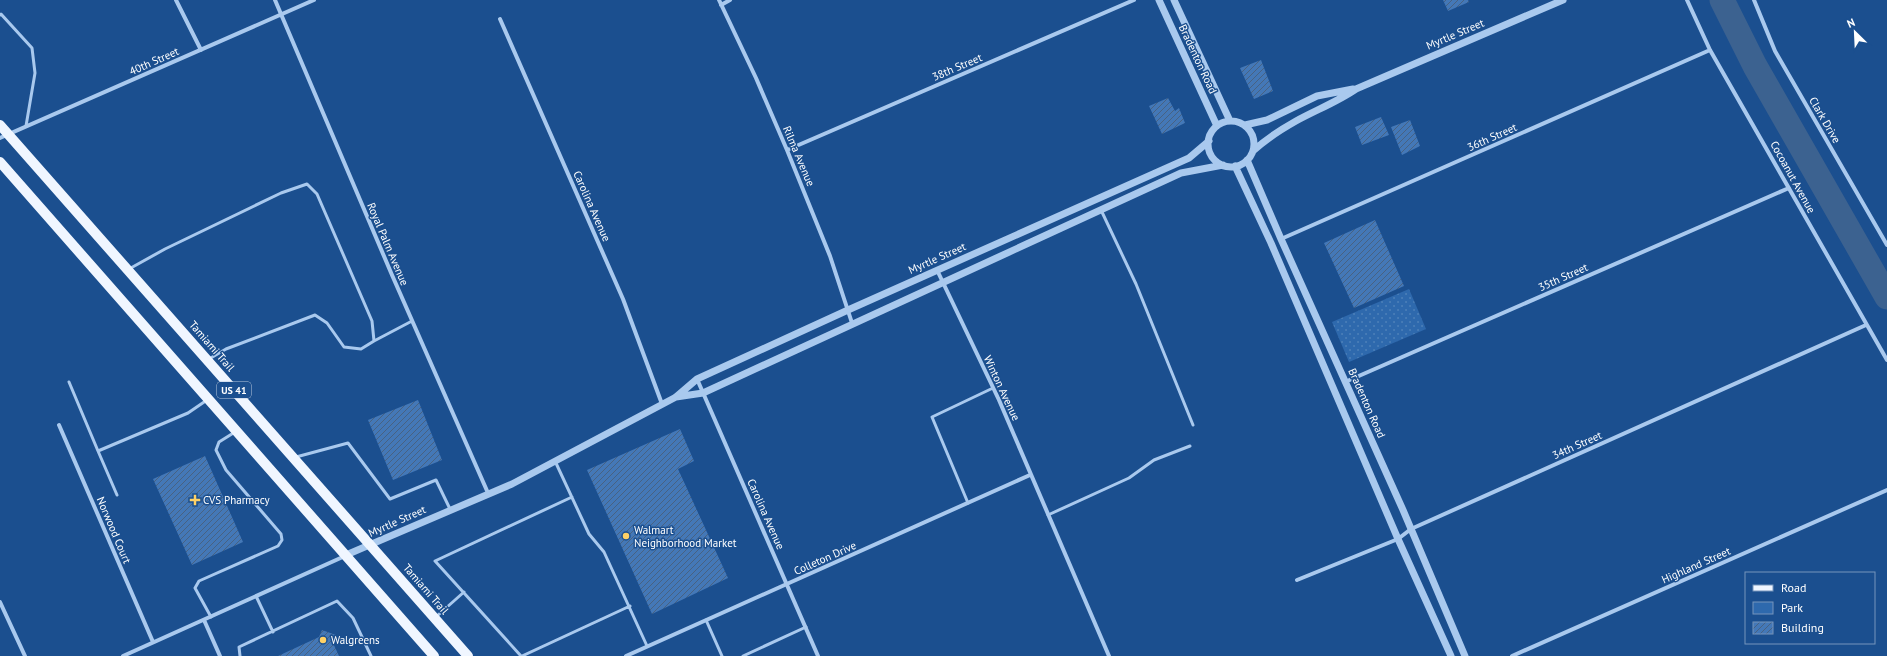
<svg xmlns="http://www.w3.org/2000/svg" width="1887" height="656" font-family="'PT Sans',sans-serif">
	<defs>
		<pattern id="green-dots" width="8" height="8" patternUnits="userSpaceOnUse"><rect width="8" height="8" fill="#2e69ad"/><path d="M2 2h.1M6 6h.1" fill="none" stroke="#4d80b9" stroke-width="1.8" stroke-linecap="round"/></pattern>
		<pattern id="building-hatch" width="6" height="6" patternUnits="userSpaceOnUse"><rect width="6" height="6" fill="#4478b7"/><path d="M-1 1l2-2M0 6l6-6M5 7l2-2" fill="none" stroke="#486282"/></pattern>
	</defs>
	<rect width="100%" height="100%" fill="#1b4f8f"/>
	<path fill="url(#green-dots)" d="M1409,289L1426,329L1349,362L1332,322Z"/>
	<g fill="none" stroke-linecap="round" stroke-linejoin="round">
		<path stroke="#3c6290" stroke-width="25" d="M1722,0L1755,66L1887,297"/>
	</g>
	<path fill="url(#building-hatch)" d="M1443,0H1468L1469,2L1448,11Z
		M1261,60L1273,91L1254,99L1240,68Z
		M1168,98L1175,111L1179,108L1185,123L1162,134L1149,106Z
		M1381,117L1389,135L1362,145L1355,127Z
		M1410,120L1420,146L1402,155L1391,127Z
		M1375,220L1404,286L1354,308L1324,243Z
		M418,400L442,460L393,480L368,420Z
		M680,429L694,461L678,469L728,578L652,614L587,470Z
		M205,456L243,542L192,565L153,479Z
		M322,630L336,635L333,643L339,656H278L319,637Z"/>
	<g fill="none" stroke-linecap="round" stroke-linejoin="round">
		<path stroke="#a9c9ee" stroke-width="3" d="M0,15L1,14L32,48L35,73L26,126
			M1101,210L1136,284L1193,425
			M129,269L165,249L281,193L307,184L317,194L372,321L374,341L361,349L344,347L327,323L315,315L226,349L209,359
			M374,341L412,321
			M69,382L98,451
			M296,457L348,443L390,499L436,480L450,509
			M555,461L589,534L604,552L647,646
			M117,495L98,451L188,413L207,400
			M968,503L932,417L993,388
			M1048,515L1129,478L1154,460L1190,446
			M256,596L273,632
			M437,616L464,592
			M211,617L195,588L199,581L278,546L282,540L281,534L226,470L216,450L219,442L235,432
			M706,620L722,656
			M240,656L239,647L337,601L353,618L371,656
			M521,656L435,561L572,497
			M522,656L630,606
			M743,656L806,627"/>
		<path stroke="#a9c9ee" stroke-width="4" d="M176,0L201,50
			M275,0L392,275L488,493
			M719,0L756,78L787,150L830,256L852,323
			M1687,0L1710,50L1887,360
			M1754,0L1775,51L1887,245
			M721,5L730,0
			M500,19L623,299L662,404
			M0,138L314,0
			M787,150L1134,0
			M1281,239L1710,50
			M937,270L999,400L1109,656
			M697,379L818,656
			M1345,382L1789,188
			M59,425L153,642
			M1297,580L1398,539L1411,529L1866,325
			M0,602L25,656
			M204,620L220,656
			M123,656L345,556
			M626,656L1030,475
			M1512,656L1887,490"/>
		<path stroke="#a9c9ee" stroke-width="7" d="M1159,0L1217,126
			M1174,0L1230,121
			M1208 144a23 23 0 1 1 46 0a23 23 0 1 1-46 0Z
			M1245,125L1267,120L1317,96L1353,89
			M1253,151C1266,139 1280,130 1296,121C1316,110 1337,102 1356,89L1563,0
			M1247,160L1281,239L1403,510L1465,656
			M1235,166L1271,243L1398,539L1451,656
			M676,397L703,393L1181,173L1223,165
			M346,555L512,484L676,397L697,379L848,310L1189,158L1209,141"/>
		<path stroke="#f0f6ff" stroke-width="10" d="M0,125L468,656
			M0,162L434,656"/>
	</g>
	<g fill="#ffd166" stroke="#1b4f8f" stroke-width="1.5">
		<path d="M193 494h4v4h4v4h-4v4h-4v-4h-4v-4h4z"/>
		<circle cx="626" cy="536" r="4"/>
		<circle cx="323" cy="640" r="4"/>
	</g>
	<g text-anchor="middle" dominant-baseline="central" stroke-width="3" stroke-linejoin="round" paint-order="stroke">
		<rect fill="#1b4f8f" stroke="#bbcadd" stroke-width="1" x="217" y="382" width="34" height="16" rx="3"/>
		<g font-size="10" font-weight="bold" fill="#fff">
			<text x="234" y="390">US 41</text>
		</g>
		<g font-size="11" fill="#fff" stroke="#1b4f8f">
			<text transform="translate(1455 34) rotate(-23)">Myrtle Street</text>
			<text transform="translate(1198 59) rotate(65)">Bradenton Road</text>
			<text transform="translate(154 61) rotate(-24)">40th Street</text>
			<text transform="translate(957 67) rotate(-23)">38th Street</text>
			<text transform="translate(1825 120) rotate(60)">Clark Drive</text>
			<text transform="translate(1492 137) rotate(-24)">36th Street</text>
			<text transform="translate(799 156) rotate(67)">Rilma Avenue</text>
			<text transform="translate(1793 177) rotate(61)">Cocoanut Avenue</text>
			<text transform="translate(592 206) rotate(66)">Carolina Avenue</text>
			<text transform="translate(388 244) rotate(67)">Royal Palm Avenue</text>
			<text transform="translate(937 258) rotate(-24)">Myrtle Street</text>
			<text transform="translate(1563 277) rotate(-24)">35th Street</text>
			<text transform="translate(212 346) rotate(49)">Tamiami Trail</text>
			<text transform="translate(1002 388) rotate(65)">Winton Avenue</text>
			<text transform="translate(1367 403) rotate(66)">Bradenton Road</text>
			<text transform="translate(1577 445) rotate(-24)">34th Street</text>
			<text transform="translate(766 514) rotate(66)">Carolina Avenue</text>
			<text transform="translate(397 521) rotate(-24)">Myrtle Street</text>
			<text transform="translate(114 530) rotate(67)">Norwood Court</text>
			<text transform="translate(825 558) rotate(-24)">Colleton Drive</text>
			<text transform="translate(1696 565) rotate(-24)">Highland Street</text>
			<text transform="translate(426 589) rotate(49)">Tamiami Trail</text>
		</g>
		<g font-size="11" fill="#fff" stroke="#1b4f8f" text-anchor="start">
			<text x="203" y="500">CVS Pharmacy</text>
			<text x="634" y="530">Walmart<tspan x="634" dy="13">Neighborhood Market</tspan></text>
			<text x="331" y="640">Walgreens</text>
		</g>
	</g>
	<rect x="1745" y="572" width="130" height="72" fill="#1b4f8f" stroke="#7695bc"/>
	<rect x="1753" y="585" width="20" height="6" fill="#f0f6ff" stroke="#7695bc"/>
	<text x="1781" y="592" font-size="12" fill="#ffffff">Road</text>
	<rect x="1753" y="602" width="20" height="12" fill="#2e69ad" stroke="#7695bc"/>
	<text x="1781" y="612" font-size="12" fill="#ffffff">Park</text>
	<rect x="1753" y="622" width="20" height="12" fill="url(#building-hatch)" stroke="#7695bc"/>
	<text x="1781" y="632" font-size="12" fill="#ffffff">Building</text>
	<g transform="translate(1855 32) rotate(336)" stroke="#1b4f8f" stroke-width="3" paint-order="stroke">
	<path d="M0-3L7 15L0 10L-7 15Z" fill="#ffffff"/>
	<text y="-6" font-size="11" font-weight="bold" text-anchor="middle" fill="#ffffff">N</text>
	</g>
</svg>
